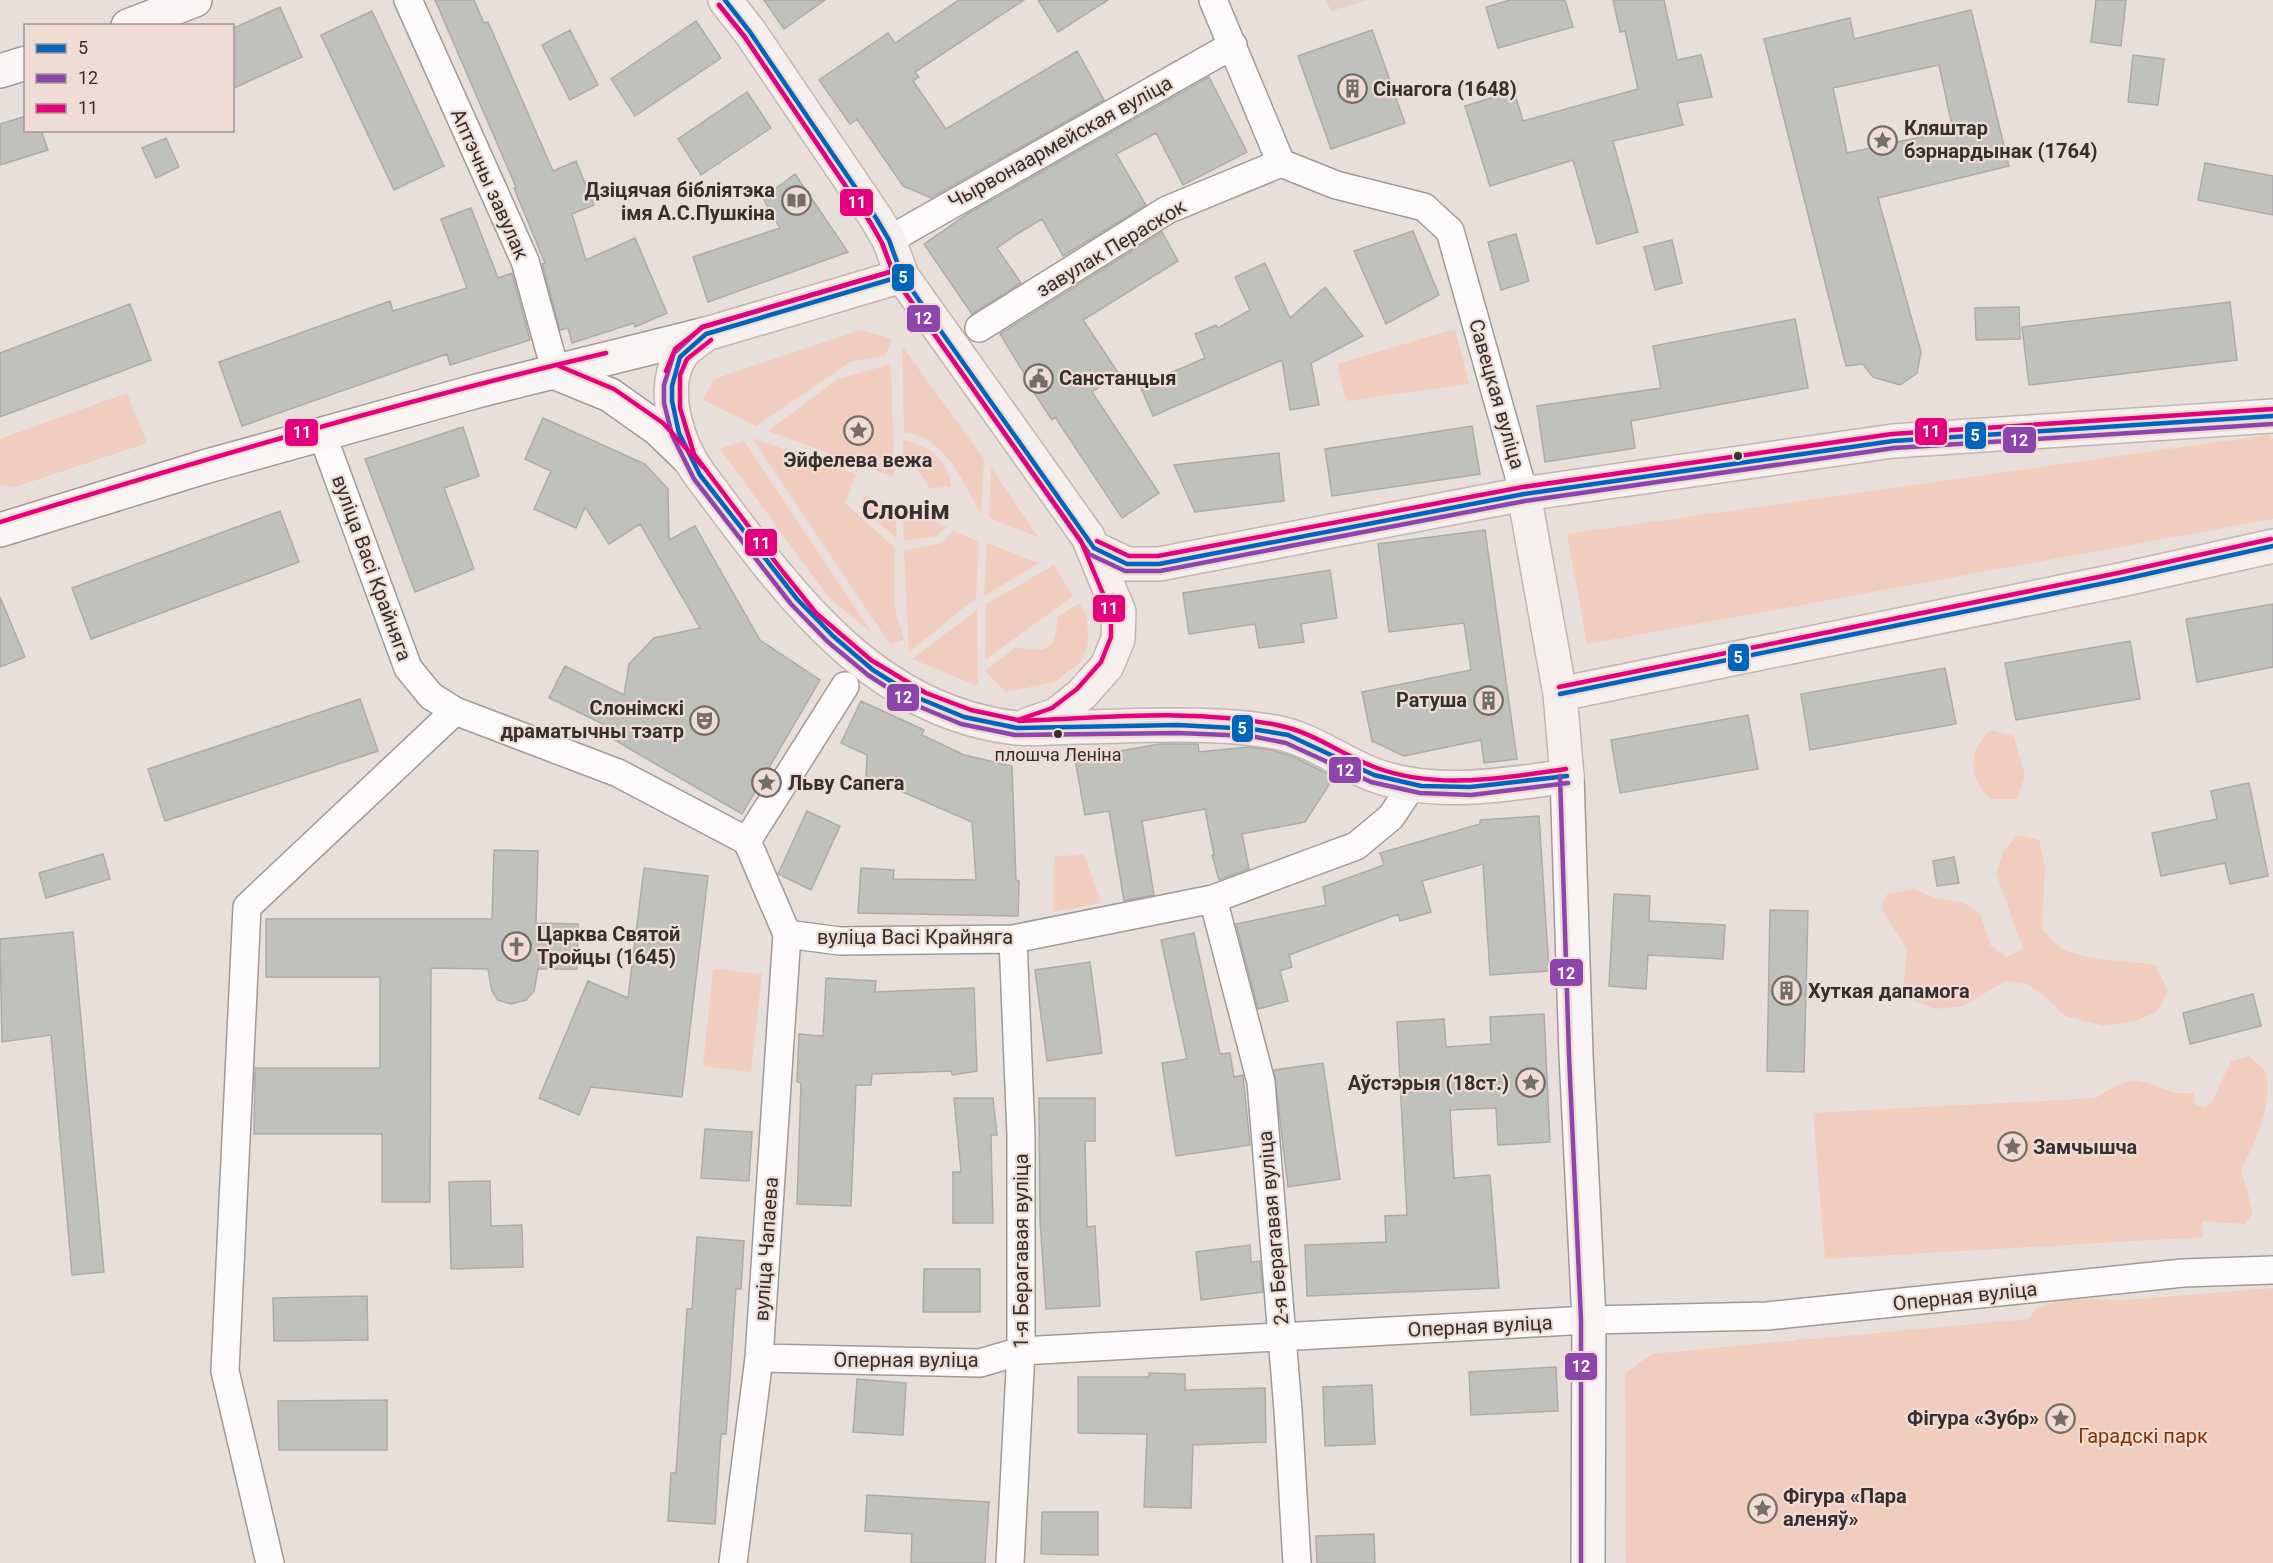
<svg xmlns="http://www.w3.org/2000/svg" width="2273" height="1563" font-family="Roboto,sans-serif">
	<rect width="100%" height="100%" fill="#e8dfdb"/>
	<path fill="#e3d1ca" d="M1326,0H1368L1331,11Z"/>
	<path fill="#f0cdbe" d="M1455,329L1469,384L1346,401L1337,364Z
		M861,330L892,339L886,355L850,362L756,426L703,400L714,379Z
		M902,346L984,459L981,514C963,483 945,435 904,433Z
		M891,364L894,477L768,431L838,379Z
		M127,393L147,443L15,487L0,484V439Z
		M2268,435L2273,439V519L1587,644L1567,534Z
		M752,438L856,474L845,503L895,548L894,605L904,640L890,644Z
		M903,440C928,445 948,459 951,487L929,488C923,475 916,467 903,462Z
		M744,441L872,633L829,598L720,449Z
		M991,467L1038,537L989,518Z
		M863,495L895,506L897,538L865,512Z
		M920,516L947,527L936,536L904,541L903,522L913,521Z
		M953,531L979,542L976,598L909,652L904,550L942,543Z
		M987,543L1039,563L984,596Z
		M1054,565L1073,596L985,660L986,604Z
		M1079,603L1087,616L1088,644L1081,662L1055,682L1006,692L985,671L1016,647C1048,653 1055,651 1058,617Z
		M977,610L978,686L912,659Z
		M1990,730L2014,736L2025,776L2017,799H1990C1968,777 1967,752 1990,730Z
		M2018,835L2039,840L2045,867L2042,929C2047,934 2052,941 2058,946C2076,960 2130,961 2155,965L2168,990L2158,1011L2138,1020L2104,1026L2065,1016L2047,998L2027,984L2006,981L1963,1006L1935,1009L1910,999L1904,982L1907,949L1881,908L1887,894L1914,889L1935,898L1962,902L1980,913L1990,945L2007,957L2023,949L1996,873L2004,850Z
		M1084,854L1101,903L1053,912L1054,857Z
		M713,969L762,974L751,1072L703,1066Z
		M2249,1056C2254,1061 2263,1067 2266,1073C2273,1105 2255,1143 2241,1170L2253,1213L2245,1224L2202,1221L2203,1237L1825,1259L1813,1113L2096,1098C2105,1091 2128,1079 2139,1081C2163,1086 2166,1095 2194,1093L2195,1104L2204,1108L2212,1102L2231,1061Z
		M2273,1288V1563H1626L1625,1373L1652,1354L1798,1340L1800,1338L1812,1339L2029,1319L2035,1309L2062,1298L2126,1300Z"/>
	<path fill="#c0c0bd" stroke="#acaba9" stroke-width="1.5" fill-rule="evenodd" d="M435,0H474L484,23L488,22L553,171L576,161L594,205L572,214L586,260L635,238L667,313L635,327L634,323L572,343L568,328L560,330L542,264L545,263L514,188L516,187Z
		M764,0H825L784,29Z
		M959,0H1024L915,72L919,77L913,81L946,129L1077,51L1104,100L931,198L903,186L857,119L850,124L819,80L888,33L895,43Z
		M1038,0H1108L1058,32Z
		M1510,0H1565L1573,27L1498,48L1486,7Z
		M1613,0H1664L1677,60L1701,55L1712,97L1677,103L1683,125L1613,141L1638,232L1597,244L1573,160L1490,186L1465,106L1514,91L1523,121L1638,89L1625,31L1620,32Z
		M2096,0H2126L2121,46L2091,42Z
		M280,7L302,57L232,89V29Z
		M1971,10L2009,166L1878,198L1921,352L1917,373L1900,385L1873,377L1863,364L1846,366L1764,39L1850,18L1854,39ZM1939,65L1953,130L1847,153L1833,88Z
		M372,11L444,166L394,190L321,35Z
		M696,21L721,58L635,116L611,79Z
		M570,30L598,85L570,100L542,45Z
		M1372,30L1405,123L1331,149L1298,56Z
		M2133,55L2164,59L2158,105L2128,102Z
		M1209,77L1247,152L1183,185L1156,133L1116,154L1146,205L1063,256L1042,219L1017,234L997,248L1021,283L972,314L924,244L969,213Z
		M747,92L771,128L701,175L678,139Z
		M26,116V130H41L48,150L0,165V124Z
		M166,138L179,167L156,178L142,148Z
		M2205,163L2273,176V215L2198,200Z
		M795,174L848,252L708,302L693,257L780,228L763,198Z
		M471,208L498,278L512,273L530,340L450,365L447,354L242,426L219,362L390,301L393,311L467,288L441,219Z
		M1413,231L1439,295L1386,324L1354,251Z
		M1162,232L1178,261L1083,320L1119,374L1092,392L1159,493L1122,518L1055,417L1052,420L1025,379L1027,378L1000,334Z
		M1516,234L1529,281L1501,290L1488,242Z
		M1672,240L1682,283L1655,290L1644,247Z
		M1265,263L1290,318L1325,287L1363,336L1311,363L1319,405L1290,410L1282,360L1153,416L1140,386L1205,358L1195,334L1216,325L1218,328L1250,310L1235,277Z
		M2230,302L2237,360L2029,385L2022,327Z
		M130,304L151,360L0,417V353Z
		M2019,307L2020,339L1976,340L1975,308Z
		M1795,319L1808,388L1631,421L1635,448L1545,462L1537,406L1661,388L1653,346Z
		M543,418L645,464L668,489L669,540L695,526L760,640L820,680L742,814L604,734L609,727L549,698L565,666L624,695L629,664L654,638L700,628L640,524L609,544L585,507L576,528L534,509L551,471L525,459Z
		M1472,426L1480,474L1332,496L1325,449Z
		M463,427L479,476L444,488L474,569L415,592L365,459Z
		M1279,453L1284,501L1195,512L1174,465Z
		M280,511L299,562L91,639L72,588Z
		M1485,530L1517,759L1484,763L1481,740L1404,756L1372,741L1362,692L1471,670L1464,623L1389,632L1378,544Z
		M1330,570L1337,618L1301,624L1304,642L1259,648L1255,624L1189,634L1183,593Z
		M0,597L25,657L0,667Z
		M2273,604V667L2197,682L2186,619Z
		M2130,641L2140,699L2016,720L2005,663Z
		M1945,668L1956,724L1810,750L1801,694Z
		M360,699L378,751L165,821L148,769Z
		M861,701L924,730L922,735L964,755L1012,766L1016,880L1019,881L1018,916L858,913L861,868L894,870L893,879L976,880L972,822L866,776L867,755L841,743Z
		M1748,715L1758,769L1620,793L1611,740Z
		M1159,744H1198L1199,752L1248,747L1271,750L1294,757L1334,777L1305,822L1242,834L1249,869L1219,880L1212,855H1214L1205,809L1142,821L1154,895L1124,901L1109,811L1085,815L1075,759Z
		M2249,783L2268,876L2230,884L2225,863L2161,876L2152,833L2217,819L2211,791Z
		M807,811L840,826L811,890L778,874Z
		M1539,816L1549,971L1490,975L1483,864L1422,881L1431,912L1400,921L1398,914L1289,955L1292,967L1280,971L1288,1001L1258,1009L1236,924L1326,905L1323,887L1384,865L1380,853L1480,824V820Z
		M494,850L538,851L536,923L578,924L577,969H538L534,991L526,1000L511,1004L498,1000L492,991L488,969L431,968L430,1202H382V1134H254L255,1068H380V977H266V919H492Z
		M103,854L110,879L46,898L39,873Z
		M1954,857L1959,883L1937,886L1933,861Z
		M644,868L708,876L682,1097L591,1087L579,1115L539,1098L588,981L628,998Z
		M1614,894L1650,896L1649,921L1725,925L1723,959L1648,955L1646,989L1609,986Z
		M1770,910L1808,911L1804,1072L1767,1071Z
		M73,932L104,1272L72,1275L51,1035L2,1042L0,939Z
		M1194,933L1220,1054L1230,1053L1234,1077L1243,1075L1250,1145L1176,1156L1162,1063L1187,1059L1161,940Z
		M1090,962L1102,1053L1047,1061L1035,970Z
		M826,978L876,981L875,992L974,988L977,1071L952,1075L951,1071L872,1074L871,1085H856L851,1206L797,1204L801,1083L797,1082L799,1034L823,1036Z
		M2253,994L2261,1026L2190,1044L2183,1013Z
		M1544,1014L1550,1142L1498,1145L1496,1108L1450,1110L1454,1178L1490,1175L1499,1288L1307,1296L1305,1245L1386,1242L1385,1216L1407,1215L1397,1022L1444,1019L1446,1047L1491,1044L1490,1017Z
		M1323,1063L1340,1179L1288,1187L1274,1070Z
		M954,1098H993L997,1135H991L993,1223H953V1172H961Z
		M1039,1098H1095V1141H1085L1087,1227L1095,1226L1100,1306L1046,1309L1040,1220Z
		M705,1129L752,1132L749,1181L701,1178Z
		M490,1181L491,1226L522,1225L523,1267L451,1269L449,1182Z
		M697,1237L744,1241L741,1289H736L726,1434H721L715,1524L668,1521L671,1473H676L687,1309H692Z
		M1250,1245L1251,1262L1260,1261L1263,1292L1201,1300L1196,1252Z
		M924,1269H980V1312H923Z
		M367,1296L368,1340L274,1341L273,1298Z
		M1556,1367L1558,1411L1471,1415L1469,1372Z
		M1149,1373L1185,1374V1390L1265,1388L1266,1442L1193,1445L1191,1508L1144,1507L1147,1434L1078,1433V1377H1149Z
		M857,1379L906,1383L903,1435L853,1432Z
		M1372,1385L1375,1444L1325,1446L1323,1387Z
		M387,1400V1450H279L278,1401Z
		M867,1495L989,1502L985,1563H911L912,1534L865,1531Z
		M1042,1512H1098V1555L1041,1554Z
		M1374,1534L1375,1563H1317L1316,1536Z"/>
	<g fill="none" stroke-linecap="round" stroke-linejoin="round">
		<defs>
			<path id="street" d="M408,0L525,261L556,373
				M1213,0L1281,163L1336,185L1424,207L1450,231L1524,494
				M889,240L1233,45
				M979,328L1167,210L1281,163
				M322,434L408,668L431,696L455,711L618,773L747,841L787,934L840,941L1013,939L1213,899L1356,846L1391,817L1413,784
				M747,841L845,686
				M1213,899L1261,1082L1288,1410L1297,1563
				M759,1358L980,1363L1021,1351L1589,1320L1767,1316L2183,1273L2273,1270
				M270,1563L225,1371L247,907L455,711
				M733,1563L759,1358L787,934
				M1010,1563L1021,1351V1135L1013,939"/>
			<path id="secondary" d="M128,26L195,0
				M0,71L26,63
				M556,373L610,395L658,429L687,457
				M0,530L204,467L477,391L706,334
				M1567,776L1576,1055L1589,1320L1588,1563"/>
			<path id="primary" d="M725,0L750,32L876,218L889,240L902,276L1088,537L1119,612L1118,639L1107,666L1082,694L1056,715L1029,724
				M902,276L706,334C698,341 685,348 680,357C660,391 678,445 700,475C782,584 868,712 1017,728C1037,730 1060,727 1080,727C1141,726 1215,721 1275,732C1312,739 1340,762 1374,775C1434,797 1506,785 1567,776L1560,694L1524,494
				M1094,548L1127,564H1159L1524,494L1893,441L2273,416
				M1560,694L2120,580L2273,546"/>
		</defs>
		<use href="#street" stroke="#a09a97" stroke-width="30"/>
		<use href="#secondary" stroke="#a09a97" stroke-width="36"/>
		<use href="#primary" stroke="#c2b5b0" stroke-width="36"/>
		<use href="#street" stroke="#fcfafa" stroke-width="27"/>
		<use href="#secondary" stroke="#f8f5f4" stroke-width="33"/>
		<use href="#primary" stroke="#f5efed" stroke-width="33"/>
		<defs>
			<path id="bus-1" d="M725,0L750,32L876,218L889,240L902,276L1094,548
				M902,276L706,334L680,357L672,386V401L679,433L700,475L797,599L833,636L873,670L916,697L964,717L1017,728L1178,725L1252,729L1288,735L1374,775L1421,786L1470,787L1567,776
				M1094,548L1127,564H1159L1524,494L1893,441L2273,416
				M1560,694L2120,580L2273,546"/>
			<path id="bus-2" d="M719,5L744,36L870,222L882,243L896,280L1088,552
				M900,269L702,327L674,353L664,385V403L672,435L694,479L791,604L828,642L868,675L913,704L961,724L1015,735L1178,733L1251,736L1286,743L1371,782L1420,793L1471,795L1568,783
				M1091,555L1125,571H1160L1525,501L1894,448L2273,424
				M1560,776L1569,1055L1581,1320V1563"/>
			<path id="bus-3" d="M711,340L687,359L680,375V408L694,454L783,572L816,613L871,660L926,693L971,710L1018,720L1052,708L1077,689L1101,662L1111,637V613L1081,541L896,280L882,243L870,222L744,36L719,5
				M559,366L614,389L663,423L703,467
				M666,371L675,349L703,327L900,269
				M0,522C201,460 402,401 606,353
				M1097,541L1129,556H1158L1523,487L1892,434L2273,409
				M1559,687L2118,573L2271,539
				M1019,721C1104,718 1193,708 1277,725C1314,732 1343,756 1377,768C1437,790 1504,778 1566,769"/>
		</defs>
		<use href="#bus-1" stroke="#eedcd5" stroke-width="9"/>
		<use href="#bus-2" stroke="#eedcd5" stroke-width="9"/>
		<use href="#bus-3" stroke="#eedcd5" stroke-width="9"/>
		<use href="#bus-1" stroke="#0065bd" stroke-width="4.5"/>
		<use href="#bus-2" stroke="#8e44ad" stroke-width="4.5"/>
		<use href="#bus-3" stroke="#e5007d" stroke-width="4.5"/>
	</g>
	<defs>
		<symbol id="building-ring" viewBox="-11 -11 22 22"><circle r="9.5" fill="#eedcd5" stroke="#746d6a" stroke-width="1.5"/><path d="M-4-6H4V6H1V3H-1V6H-4ZM-2.5-4.3h1.7v1.8h-1.7ZM.8-4.3h1.7v1.8H.8ZM-2.5-1h1.7V.8h-1.7ZM.8-1h1.7V.8H.8Z" fill="#746d6a"/></symbol>
		<symbol id="sight-ring" viewBox="-11 -11 22 22"><circle r="9.5" fill="#eedcd5" stroke="#746d6a" stroke-width="1.5"/><path d="M0-6L1.8-2.2L6-1.7L2.9 1.2L3.7 5.4L0 3.3L-3.7 5.4L-2.9 1.2L-6-1.7L-1.8-2.2Z" fill="#746d6a"/></symbol>
		<symbol id="library-ring" viewBox="-11 -11 22 22"><circle r="9.5" fill="#eedcd5" stroke="#746d6a" stroke-width="1.5"/><path d="M-6-4Q-3-5.5-.7-3.5V5Q-3 3-6 4ZM6-4Q3-5.5 .7-3.5V5Q3 3 6 4Z" fill="#746d6a"/></symbol>
		<symbol id="civic-ring" viewBox="-11 -11 22 22"><circle r="9.5" fill="#eedcd5" stroke="#746d6a" stroke-width="1.5"/><path d="M-.6-6.5H3V-4.5H.6V-3L4-1V1h2V6H-6V1h2V-1L-.6-3ZM-1.2 2.5V6h2.4V2.5Z" fill="#746d6a"/></symbol>
		<symbol id="theatre-ring" viewBox="-11 -11 22 22"><circle r="9.5" fill="#eedcd5" stroke="#746d6a" stroke-width="1.5"/><path d="M-5-5.5Q0-4 5-5.5V0Q5 5 0 6Q-5 5-5 0ZM-3.3-2.5H-1v1.5H-3.3ZM1-2.5H3.3v1.5H1ZM-2.8 1Q0 5.5 2.8 1Z" fill="#746d6a"/></symbol>
		<symbol id="church-ring" viewBox="-11 -11 22 22"><circle r="9.5" fill="#eedcd5" stroke="#746d6a" stroke-width="1.5"/><path d="M-1.2-6h2.4v3.5h3.3v2.4h-3.3V6h-2.4V-.1h-3.3v-2.4h3.3Z" fill="#746d6a"/></symbol>
	</defs>
	<g fill-rule="evenodd">
		<use href="#building-ring" x="1336" y="72" width="33" height="33"/>
		<use href="#sight-ring" x="1866" y="124" width="33" height="33"/>
		<use href="#library-ring" x="780" y="184" width="33" height="33"/>
		<use href="#civic-ring" x="1022" y="362" width="33" height="33"/>
		<use href="#sight-ring" x="842" y="414" width="33" height="33"/>
		<use href="#building-ring" x="1472" y="684" width="33" height="33"/>
		<use href="#theatre-ring" x="688" y="704" width="33" height="33"/>
		<use href="#sight-ring" x="750" y="766" width="33" height="33"/>
		<use href="#church-ring" x="500" y="930" width="33" height="33"/>
		<use href="#building-ring" x="1770" y="974" width="33" height="33"/>
		<use href="#sight-ring" x="1514" y="1066" width="33" height="33"/>
		<use href="#sight-ring" x="1996" y="1130" width="33" height="33"/>
		<use href="#sight-ring" x="2044" y="1402" width="33" height="33"/>
		<use href="#sight-ring" x="1746" y="1492" width="33" height="33"/>
	</g>
	<g fill="#362f2d" stroke="#eedcd5" stroke-width="2">
		<circle cx="1738" cy="456" r="5"/>
		<circle cx="1058" cy="734" r="5"/>
	</g>
	<g text-anchor="middle" dominant-baseline="central" stroke-width="4.5" stroke-linejoin="round" paint-order="stroke">
		<g font-size="18" fill="#362f2d" stroke="#eedcd5">
			<text x="1058" y="754">плошча Леніна</text>
		</g>
		<g font-size="20" font-weight="bold" fill="#362f2d" stroke="#eedcd5" text-anchor="start">
			<text x="1373" y="89">Сінагога (1648)</text>
			<text x="1904" y="128">Кляштар<tspan x="1904" dy="23">бэрнардынак (1764)</tspan></text>
			<text x="775" y="190" text-anchor="end">Дзіцячая бібліятэка<tspan x="775" dy="23">імя А.С.Пушкіна</tspan></text>
			<text x="1059" y="378">Санстанцыя</text>
			<text x="858" y="460" text-anchor="middle">Эйфелева вежа</text>
			<text x="1467" y="700" text-anchor="end">Ратуша</text>
			<text x="684" y="708" text-anchor="end">Слонімскі<tspan x="684" dy="23">драматычны тэатр</tspan></text>
			<text x="788" y="783">Льву Сапега</text>
			<text x="537" y="934">Царква Святой<tspan x="537" dy="23">Тройцы (1645)</tspan></text>
			<text x="1808" y="991">Хуткая дапамога</text>
			<text x="1509" y="1083" text-anchor="end">Аўстэрыя (18ст.)</text>
			<text x="2033" y="1147">Замчышча</text>
			<text x="2039" y="1418" text-anchor="end">Фігура «Зубр»</text>
			<text x="1783" y="1496">Фігура «Пара<tspan x="1783" dy="23">аленяў»</tspan></text>
		</g>
		<g font-size="20" fill="#362f2d" stroke="#eedcd5">
			<text transform="translate(1060 142) rotate(-29)">Чырвонаармейская вуліца</text>
			<text transform="translate(490 184) rotate(66)">Аптэчны завулак</text>
			<text transform="translate(1111 248) rotate(-31)">завулак Пераскок</text>
			<text transform="translate(1497 394) rotate(74)">Савецкая вуліца</text>
			<text transform="translate(372 568) rotate(70)">вуліца Васі Крайняга</text>
			<text x="915" y="937">вуліца Васі Крайняга</text>
			<text transform="translate(1273 1228) rotate(-95)">2-я Берагавая вуліца</text>
			<text transform="translate(766 1249) rotate(-86)">вуліца Чапаева</text>
			<text transform="translate(1021 1251) rotate(-90)">1-я Берагавая вуліца</text>
			<text transform="translate(1965 1296) rotate(-6)">Оперная вуліца</text>
			<text transform="translate(1480 1326) rotate(-3)">Оперная вуліца</text>
			<text x="906" y="1360">Оперная вуліца</text>
		</g>
		<g font-size="20" fill="#863200" stroke="#eedcd5">
			<text x="2143" y="1436">Гарадскі парк</text>
		</g>
		<g font-size="26" font-weight="bold" fill="#362f2d" stroke="#eedcd5">
			<text x="906" y="510">Слонім</text>
		</g>
	</g>
	<g stroke="#eedcd5" stroke-width="2">
		<rect x="839" y="188" width="35" height="29" rx="6" fill="#e5007d"/>
		<rect x="891" y="263" width="24" height="29" rx="6" fill="#0065bd"/>
		<rect x="906" y="304" width="35" height="29" rx="6" fill="#8e44ad"/>
		<rect x="1914" y="417" width="34" height="29" rx="6" fill="#e5007d"/>
		<rect x="284" y="418" width="35" height="29" rx="6" fill="#e5007d"/>
		<rect x="1964" y="421" width="23" height="29" rx="6" fill="#0065bd"/>
		<rect x="2002" y="426" width="35" height="28" rx="6" fill="#8e44ad"/>
		<rect x="744" y="528" width="34" height="29" rx="6" fill="#e5007d"/>
		<rect x="1092" y="594" width="34" height="29" rx="6" fill="#e5007d"/>
		<rect x="1727" y="643" width="23" height="29" rx="6" fill="#0065bd"/>
		<rect x="886" y="683" width="34" height="29" rx="6" fill="#8e44ad"/>
		<rect x="1231" y="714" width="23" height="29" rx="6" fill="#0065bd"/>
		<rect x="1328" y="756" width="34" height="28" rx="6" fill="#8e44ad"/>
		<rect x="1549" y="958" width="35" height="29" rx="6" fill="#8e44ad"/>
		<rect x="1564" y="1352" width="34" height="29" rx="6" fill="#8e44ad"/>
	</g>
	<g font-size="16" text-anchor="middle" font-weight="bold" fill="#fff">
		<text x="857" y="208">11</text>
		<text x="903" y="283">5</text>
		<text x="923" y="324">12</text>
		<text x="1931" y="437">11</text>
		<text x="302" y="438">11</text>
		<text x="1975" y="441">5</text>
		<text x="2019" y="446">12</text>
		<text x="761" y="549">11</text>
		<text x="1109" y="614">11</text>
		<text x="1738" y="663">5</text>
		<text x="903" y="703">12</text>
		<text x="1242" y="734">5</text>
		<text x="1345" y="776">12</text>
		<text x="1566" y="979">12</text>
		<text x="1581" y="1372">12</text>
	</g>
	<rect x="24" y="24" width="210" height="108" fill="#eedcd5" stroke="#a49792" stroke-width="1.5"/>
	<rect x="36" y="44" width="30" height="9" fill="#0065bd" stroke="#a49792" stroke-width="1.5"/>
	<text x="78" y="54" font-size="18" fill="#362f2d">5</text>
	<rect x="36" y="74" width="30" height="9" fill="#8e44ad" stroke="#a49792" stroke-width="1.5"/>
	<text x="78" y="84" font-size="18" fill="#362f2d">12</text>
	<rect x="36" y="104" width="30" height="9" fill="#e5007d" stroke="#a49792" stroke-width="1.5"/>
	<text x="78" y="114" font-size="18" fill="#362f2d">11</text>
</svg>
